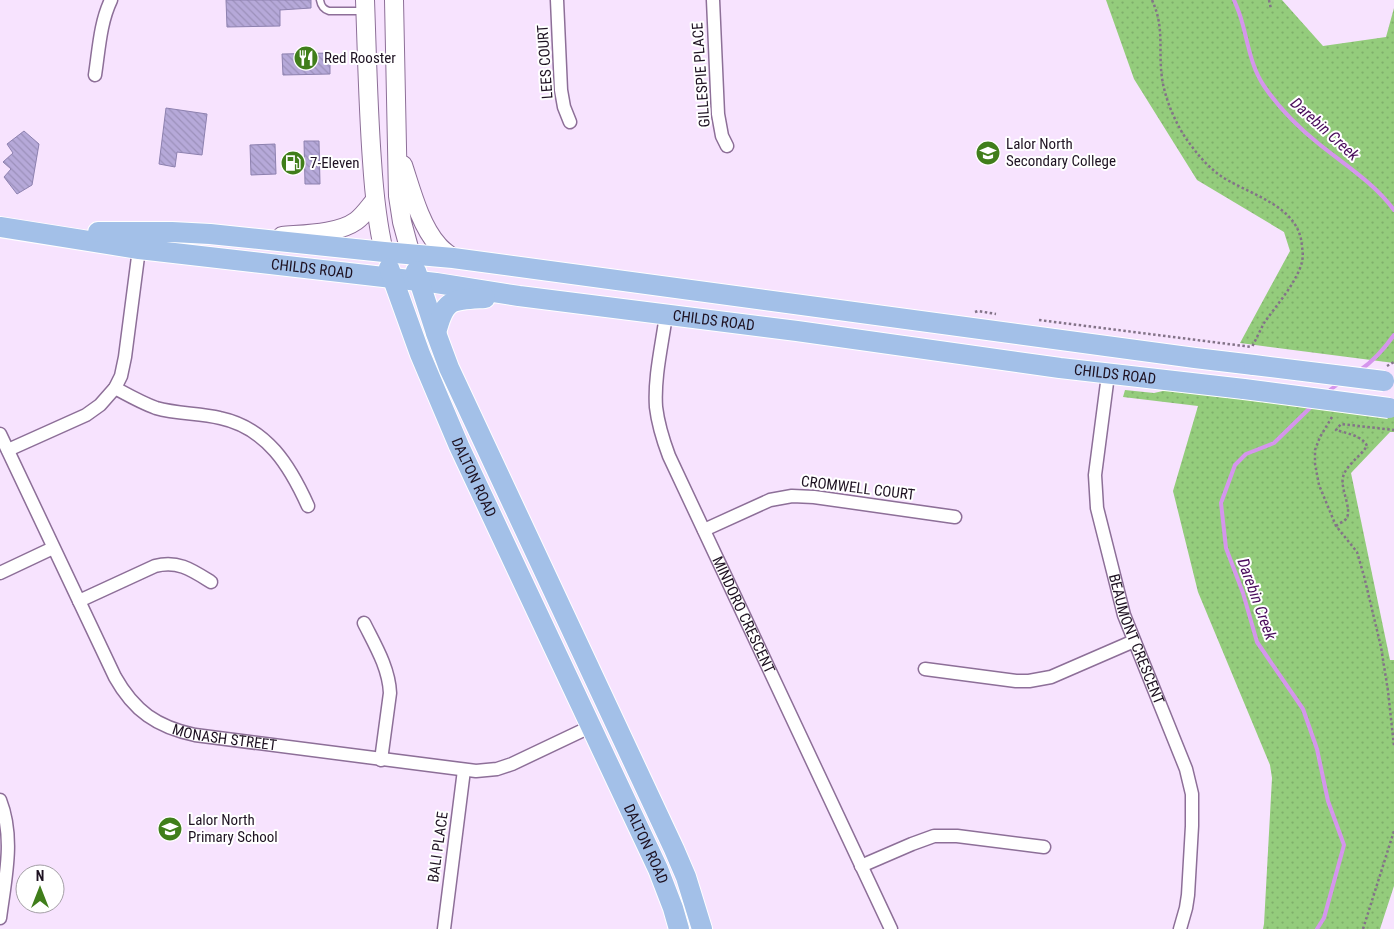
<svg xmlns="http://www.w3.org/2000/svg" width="1394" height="929" font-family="'Roboto Condensed',sans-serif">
	<defs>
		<pattern id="grass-dots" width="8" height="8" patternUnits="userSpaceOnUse" patternTransform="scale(1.25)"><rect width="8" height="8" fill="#94cc7c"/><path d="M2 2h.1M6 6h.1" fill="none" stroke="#7fae6b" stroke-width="1.8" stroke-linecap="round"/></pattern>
		<pattern id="building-back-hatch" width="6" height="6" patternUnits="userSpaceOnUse" patternTransform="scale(1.25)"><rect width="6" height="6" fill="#b6a9d9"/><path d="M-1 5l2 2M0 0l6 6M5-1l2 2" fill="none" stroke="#9c90ba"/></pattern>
	</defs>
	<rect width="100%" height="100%" fill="#f7e3fe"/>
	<path fill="url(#grass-dots)" d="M1106,0H1282L1323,46L1386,37L1394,8V363L1240,343L1290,251L1284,232L1197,180L1134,79Z
		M1176,388L1394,414V432H1390L1351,473L1390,660H1394V886L1380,929H1263L1264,924L1272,778L1270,765L1198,592L1173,491L1198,406L1123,397L1125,390L1154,393Z"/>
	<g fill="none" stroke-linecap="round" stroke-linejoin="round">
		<path stroke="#d595ed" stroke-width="4" d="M1234,0C1237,7 1240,14 1242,22C1248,43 1251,67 1264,86C1279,108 1299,128 1319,144C1345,165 1374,183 1394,210
			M1359,371C1372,362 1385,348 1394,335
			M1326,393L1338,384
			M1313,405L1274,443L1246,454L1235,465L1221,503L1226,548L1243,593L1257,642L1303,709L1317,749L1328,801L1344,845L1324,918L1317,929"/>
	</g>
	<path fill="url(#building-back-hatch)" stroke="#8d81af" d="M226,0H311V8L280,10V26L227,27Z
		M330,53V74L283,75L282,54Z
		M166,108L207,114L202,155L177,152L175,167L159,164Z
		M24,131L39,144L32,185L17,194L4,177L11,169L3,162L13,153L7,144Z
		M304,141H319L320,184H305Z
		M275,144L276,174L251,175L250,145Z"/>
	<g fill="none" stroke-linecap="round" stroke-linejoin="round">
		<defs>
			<path id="service" d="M320,0C321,6 323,9 329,11H364"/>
			<g id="minor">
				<path d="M557,0L561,90L564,107L570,122"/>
				<path d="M713,0L718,114L722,136L727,146"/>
				<path d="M95,75C99,49 100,23 111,0"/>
				<path id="s1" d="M666,315C662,345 654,377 656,407C658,424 663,440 669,456L891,929"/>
				<path id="s2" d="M1108,375L1095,475L1097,508L1124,615L1186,769L1192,794V826L1188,895L1186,908L1180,929"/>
				<path d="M115,388C128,395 142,403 156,408C177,414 199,413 220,418C267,428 290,466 308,506"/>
				<path id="s3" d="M0,434L115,677C134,711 157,727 195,735L476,771L497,769L512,764L592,726"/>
				<path d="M8,450L86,415L100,405L115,388L121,376L125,357L139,249"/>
				<path d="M704,530L770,500L792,496L814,497L955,517"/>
				<path d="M0,573L53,548"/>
				<path d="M79,601L155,566C178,560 192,570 211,582"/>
				<path d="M364,623C375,645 389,668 390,693L381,760"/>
				<path d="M925,669L1016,681H1029L1051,677L1134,641"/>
				<path d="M0,800C15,838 5,879 0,918"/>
				<path d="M861,866L912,844L934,836H957L1044,847"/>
				<path d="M444,929L464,770"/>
			</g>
			<path id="secondary" d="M365,0C367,54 368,107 372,161C374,192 377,222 384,252
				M394,0L398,196L402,222L411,255
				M403,165C411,189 420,225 438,245C442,250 448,254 453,258
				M282,236C304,234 338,234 356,221C364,215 369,207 375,200"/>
			<g id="primary">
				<path id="s4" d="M0,227L139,249L436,283L519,296L797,331L1060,368L1244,389"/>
				<path d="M98,232H172L210,234L384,252L453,258L1195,358L1254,365"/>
				<path id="s5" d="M389,268L420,354L459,446L658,869L673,908L679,929"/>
				<path d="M416,271L436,333L449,368L674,849L686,877L702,929"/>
				<path d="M436,333C445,298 451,300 485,298"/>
			</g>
		</defs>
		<use href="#service" stroke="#8d6f98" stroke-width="9"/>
		<use href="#minor" stroke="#8d6f98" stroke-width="15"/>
		<use href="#secondary" stroke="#8d6f98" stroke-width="20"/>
		<use href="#primary" stroke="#fff" stroke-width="22"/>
		<path stroke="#837388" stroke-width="2.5" stroke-dasharray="2.5 2.5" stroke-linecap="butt" d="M1152,0C1165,28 1158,50 1162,78C1165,98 1173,117 1183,134C1193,149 1204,163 1218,174C1247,195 1300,204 1302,247C1303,252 1303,257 1302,262C1297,282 1276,306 1264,323C1260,331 1256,339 1252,347
			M1269,0L1271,9
			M975,312L978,311L996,314
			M1039,320L1252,347
			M1387,366L1394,362
			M1332,417L1320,437L1315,450V464L1319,485L1336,526L1357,552L1364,576L1381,647L1388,691L1394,746
			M1336,526C1338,524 1343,522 1346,519C1353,510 1340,489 1343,477C1346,465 1360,457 1367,446C1363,436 1346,433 1336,430L1341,424L1394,430
			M1363,929L1394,831"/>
		<use href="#service" stroke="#fff" stroke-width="6"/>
		<use href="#minor" stroke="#fff" stroke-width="12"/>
		<use href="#secondary" stroke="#fff" stroke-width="18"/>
		<use href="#primary" stroke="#a3c0e8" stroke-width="20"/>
		<defs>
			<path id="primary-bridge" d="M1254,365L1384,381
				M1244,389L1389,408"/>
		</defs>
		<use href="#primary-bridge" stroke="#fff" stroke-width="22" stroke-linecap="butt"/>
		<use href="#primary-bridge" stroke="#a3c0e8" stroke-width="20"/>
	</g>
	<defs>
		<symbol id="restaurant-disc" viewBox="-11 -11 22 22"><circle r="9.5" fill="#407e1b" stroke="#fff"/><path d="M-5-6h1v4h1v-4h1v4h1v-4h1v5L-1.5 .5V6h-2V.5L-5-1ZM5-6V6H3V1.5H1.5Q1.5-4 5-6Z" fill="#fff"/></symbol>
		<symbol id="school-disc" viewBox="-11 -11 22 22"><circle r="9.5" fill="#407e1b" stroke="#fff"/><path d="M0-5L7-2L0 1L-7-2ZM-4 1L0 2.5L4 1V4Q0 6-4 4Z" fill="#fff"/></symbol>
		<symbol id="fuel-disc" viewBox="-11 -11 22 22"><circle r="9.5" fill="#407e1b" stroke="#fff"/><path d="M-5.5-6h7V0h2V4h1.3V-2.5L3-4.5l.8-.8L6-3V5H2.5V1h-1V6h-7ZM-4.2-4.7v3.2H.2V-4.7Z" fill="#fff"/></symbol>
	</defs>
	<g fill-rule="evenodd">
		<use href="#restaurant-disc" x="292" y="44" width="28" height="28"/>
		<use href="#school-disc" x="974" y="139" width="28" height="28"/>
		<use href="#fuel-disc" x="279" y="149" width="28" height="28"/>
		<use href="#school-disc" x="156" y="815" width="28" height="28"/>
	</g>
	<g text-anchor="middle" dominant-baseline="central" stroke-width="4" stroke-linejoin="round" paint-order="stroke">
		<g font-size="15" fill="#1e1222" stroke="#fff" text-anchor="start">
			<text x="324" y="58">Red Rooster</text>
			<text x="1006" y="144">Lalor North<tspan x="1006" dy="17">Secondary College</tspan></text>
			<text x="310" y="163">7-Eleven</text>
			<text x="188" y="820">Lalor North<tspan x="188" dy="17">Primary School</tspan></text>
		</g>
		<g font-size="15" fill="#1e1222" stroke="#fff">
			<text transform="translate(545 62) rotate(-94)">LEES COURT</text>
			<text transform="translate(701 75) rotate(-94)">GILLESPIE PLACE</text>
			<text stroke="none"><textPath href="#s4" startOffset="315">CHILDS ROAD</textPath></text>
			<text stroke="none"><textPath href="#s4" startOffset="720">CHILDS ROAD</textPath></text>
			<text stroke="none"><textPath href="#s4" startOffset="1125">CHILDS ROAD</textPath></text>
			<text stroke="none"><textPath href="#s5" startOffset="226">DALTON ROAD</textPath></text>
			<text transform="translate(858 488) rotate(7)">CROMWELL COURT</text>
			<text stroke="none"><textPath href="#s1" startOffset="319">MINDORO CRESCENT</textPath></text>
			<text stroke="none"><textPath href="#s2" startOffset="271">BEAUMONT CRESCENT</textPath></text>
			<text stroke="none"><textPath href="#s3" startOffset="401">MONASH STREET</textPath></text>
			<text stroke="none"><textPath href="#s5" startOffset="631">DALTON ROAD</textPath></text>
			<text transform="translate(438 847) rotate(-82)">BALI PLACE</text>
		</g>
		<g font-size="16" font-style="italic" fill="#490c5b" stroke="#fff">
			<text transform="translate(1325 129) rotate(42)">Darebin Creek</text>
			<text transform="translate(1257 599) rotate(70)">Darebin Creek</text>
		</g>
	</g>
	<g transform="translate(40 889)"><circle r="24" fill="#ffffff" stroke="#a5a0a7"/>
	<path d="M0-4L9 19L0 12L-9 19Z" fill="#407e1b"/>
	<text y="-8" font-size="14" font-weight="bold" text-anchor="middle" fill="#1e1222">N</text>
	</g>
</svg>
